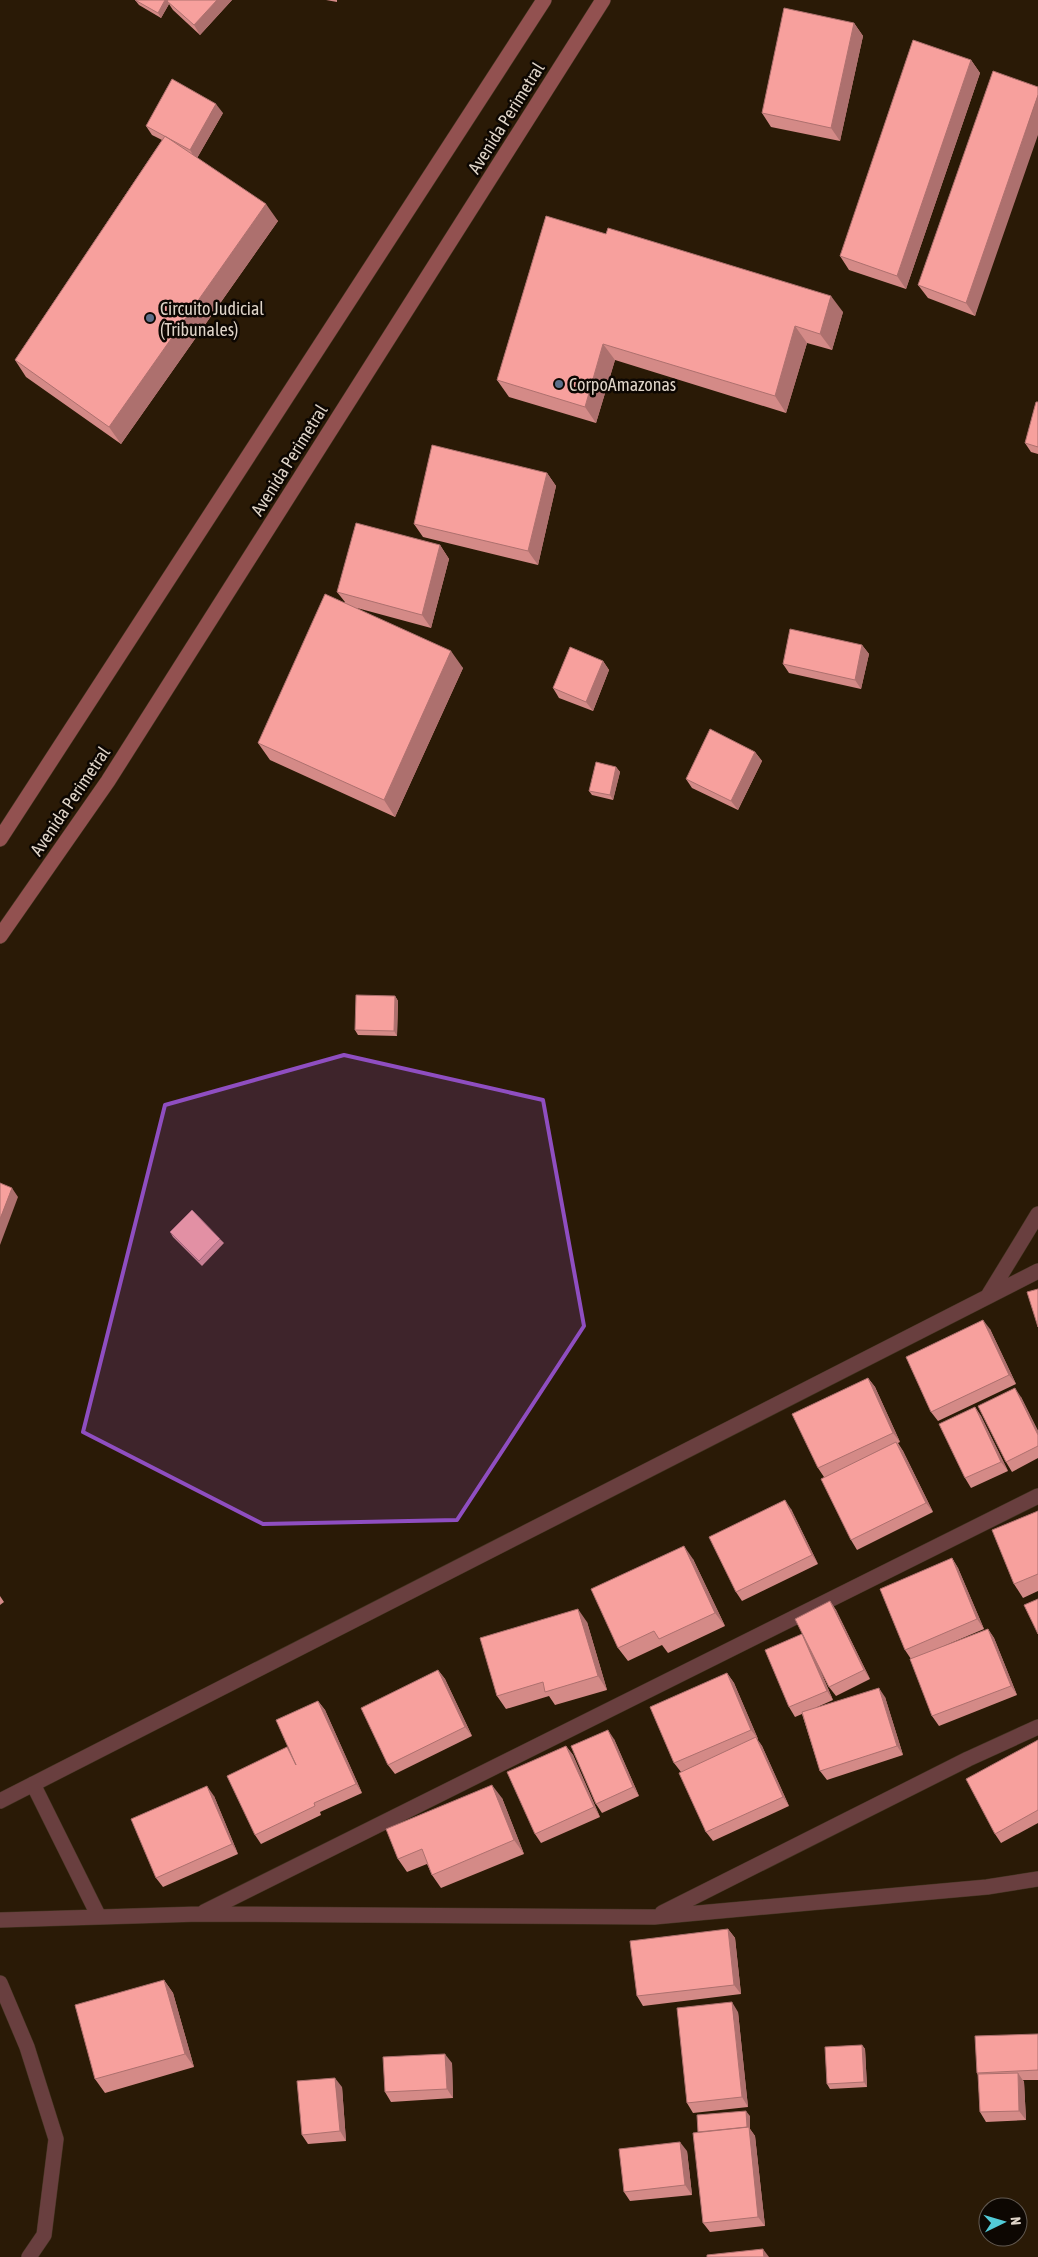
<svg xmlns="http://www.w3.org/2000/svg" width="1038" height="2257" font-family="'Asap Condensed',sans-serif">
	<rect width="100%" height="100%" fill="#2a1a06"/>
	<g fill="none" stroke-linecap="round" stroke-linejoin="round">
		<defs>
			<path id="street" d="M988,1296L1038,1214
				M33,1784L99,1917
				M0,1801L1038,1271
				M204,1912L1038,1496
				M662,1913L968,1759L1038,1727
				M0,1920L200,1914L654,1917L987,1887L1038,1879
				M0,1983L27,2047L56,2139L44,2235L29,2257"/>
			<path id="secondary" d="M0,839L544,0
				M0,936L108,781L603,0"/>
		</defs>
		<use href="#street" stroke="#433421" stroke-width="16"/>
		<use href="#secondary" stroke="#433421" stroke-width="16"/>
		<use href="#street" stroke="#693f3f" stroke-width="15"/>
		<use href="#secondary" stroke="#925150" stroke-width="15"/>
	</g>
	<path fill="#d48a87" d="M135,0H232L200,35L173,10L169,4L161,18L139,5Z
		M326,0H337V2Z
		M854,23L863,36L840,141L771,127L762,113Z
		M971,60L980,73L906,289L849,270L840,256Z
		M1038,87L975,316L928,298L918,285Z
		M223,113L197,158L278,221L121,444L26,377L15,360L162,140L152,135L146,126Z
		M546,216L843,312L832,350L807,343L786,413L615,360L596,423L509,397L497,380Z
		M1038,402V454L1031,452L1025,443Z
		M547,473L556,486L538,565L423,537L414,524Z
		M440,545L449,559L431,628L357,608L463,668L395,817L270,760L258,743L345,602L337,592Z
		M862,645L869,654L861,689L789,673L783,664Z
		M603,661L609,670L593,711L559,698L553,688Z
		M755,752L762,761L738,810L692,788L686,779Z
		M616,767L620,772L613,800L592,795L589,791Z
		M395,996L398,1001L397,1036L358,1035L355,1030Z
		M170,1232L220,1239L224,1243L202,1266L173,1237Z
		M990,1329L1016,1384L938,1421L931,1412Z
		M868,1378L875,1387L900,1442L898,1443L903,1451L933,1512L857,1550L851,1540L824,1477L818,1468Z
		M1021,1397L1038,1431V1458L1012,1472L1006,1462Z
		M975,1407L981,1416L1008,1471L971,1488L965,1478Z
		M791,1509L818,1564L742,1601L736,1592Z
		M1038,1511V1591L1023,1598L1014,1584Z
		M952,1558L958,1568L984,1629L932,1651L988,1629L994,1638L1017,1695L939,1726L932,1716L911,1659L905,1650Z
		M693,1559L725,1626L668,1653L662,1645L628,1661L618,1648Z
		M0,1596L4,1602L0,1605Z
		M830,1601L836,1610L870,1679L836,1696L829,1687L815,1658L833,1700L815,1708L885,1697L903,1755L827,1780L820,1771L802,1714L795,1717L789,1707L802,1634L805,1639Z
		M587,1622L607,1690L555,1705L549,1696L506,1709L497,1696Z
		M438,1670L445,1679L472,1736L395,1774L388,1765Z
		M727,1673L734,1683L758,1739H757L762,1746L789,1806L713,1841L706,1832L681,1772L674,1763Z
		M318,1701L325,1710L362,1793L320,1812L321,1815L261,1844L255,1835L287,1747L291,1754Z
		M614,1739L639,1796L602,1813L596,1804Z
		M1038,1740V1823L1001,1843L995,1834Z
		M566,1746L573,1755L600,1817L541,1843L535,1834Z
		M214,1796L238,1854L163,1887L156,1878Z
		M502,1798L524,1854L441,1888L432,1875L427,1864L407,1872L398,1859Z
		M728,1929L735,1938L741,1994L643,2006L637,1996Z
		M164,1980L173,1993L194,2067L105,2093L95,2079Z
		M738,2012L748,2107L693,2113L687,2103Z
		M1038,2034V2080H1023L1024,2082L1026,2120L986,2122L980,2112L978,2075L977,2073Z
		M862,2045L865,2049L867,2087L830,2089L827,2084Z
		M452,2063L453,2098L391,2102L385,2092Z
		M342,2087L346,2141L308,2144L302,2135Z
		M750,2116V2129L755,2136L765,2226L710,2232L703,2223L698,2132Z
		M687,2151L692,2195L630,2201L624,2192Z"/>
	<path fill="#ad706e" d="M165,0H171L167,1L169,4L161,18L158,13Z
		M217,0H232L200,35L194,25Z
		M854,23L863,36L840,141L831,128Z
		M971,60L980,73L906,289L897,276Z
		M1038,95V135L975,316L966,303Z
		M216,104L223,113L196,160L190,150Z
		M266,204L278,221L121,444L109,427Z
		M831,296L843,312L832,350L820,334Z
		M795,326L807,343L786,413L775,396Z
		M603,344L615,360L596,423L585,407Z
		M547,473L556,486L538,565L528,551Z
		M440,545L449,559L431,628L422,615Z
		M862,645L869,654L861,689L855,680Z
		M451,651L463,668L395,817L384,800Z
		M603,661L609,670L593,711L586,702Z
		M755,752L762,761L738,810L731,801Z
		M616,767L620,772L613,800L610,795Z
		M395,996L398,1001L397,1036L394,1031Z
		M12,1188L18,1197L0,1245V1219Z
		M983,1320L990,1329L1016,1384L1009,1375Z
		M868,1378L875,1387L900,1442L893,1433Z
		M1015,1388L1021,1397L1038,1431V1435Z
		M975,1407L981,1416L1008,1471L1001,1462Z
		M896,1442L903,1451L933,1512L926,1503Z
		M785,1500L791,1509L818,1564L812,1555Z
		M684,1546L693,1559L725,1626L715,1613Z
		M952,1558L958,1568L984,1629L977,1619Z
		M830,1601L836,1610L870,1679L864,1670Z
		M578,1609L587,1622L607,1690L598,1676Z
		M988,1629L994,1638L1017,1695L1011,1686Z
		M802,1634L808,1643L833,1700L827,1691Z
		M438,1670L445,1679L472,1736L465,1727Z
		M727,1673L734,1683L758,1739L751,1730Z
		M879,1688L885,1697L903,1755L897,1746Z
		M318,1701L325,1710L362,1793L356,1784Z
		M608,1730L614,1739L639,1796L633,1787Z
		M756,1737L762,1746L789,1806L783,1797Z
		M566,1746L573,1755L600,1817L594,1807Z
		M492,1785L502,1798L524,1854L514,1840Z
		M207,1786L214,1796L238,1854L232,1844Z
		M728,1929L735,1938L741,1994L734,1985Z
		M164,1980L173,1993L194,2067L185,2054Z
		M732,2002L738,2012L748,2107L742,2097Z
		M862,2045L865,2049L867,2087L864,2082Z
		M445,2054L452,2063L453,2098L447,2089Z
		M1018,2073L1024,2082L1026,2120L1019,2111Z
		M335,2078L342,2087L346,2141L340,2131Z
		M746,2111L750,2116V2129L755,2136L765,2226L758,2217L747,2130Z
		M680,2142L687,2151L692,2195L685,2185Z
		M763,2249L769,2257H764Z"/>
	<path fill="#f7a09d" stroke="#ad706e" d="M135,0H165L158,13Z
		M168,0H217L194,25L167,1Z
		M784,8L854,23L831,128L762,113Z
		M913,40L971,60L897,276L840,256Z
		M993,71L1038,87V95L966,303L918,285Z
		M172,79L216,104L190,150L146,126Z
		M165,136L266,204L109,427L15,360Z
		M546,216L606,234L608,228L831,296L820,334L795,326L775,396L603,344L585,407L497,380Z
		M1036,402H1038V447L1025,443Z
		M432,445L547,473L528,551L414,524Z
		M356,523L440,545L422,615L337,592Z
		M325,594L451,651L384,800L258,743Z
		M790,629L862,645L855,680L783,664Z
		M570,647L603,661L586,702L553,688Z
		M710,729L755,752L731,801L686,779Z
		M596,762L616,767L610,795L589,791Z
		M356,995L395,996L394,1031L355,1030Z
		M0,1183L12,1188L0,1219Z
		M192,1210L220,1239L199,1261L170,1232Z
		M1038,1289V1327L1027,1292Z
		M983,1320L1009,1375L931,1412L906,1357Z
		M868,1378L893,1433L818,1468L792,1414Z
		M1015,1388L1038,1435V1446L1006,1462L978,1406Z
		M975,1407L1001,1462L965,1478L939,1424Z
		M896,1442L926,1503L851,1540L821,1479Z
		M785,1500L812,1555L736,1592L709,1537Z
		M1038,1511V1574L1014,1584L992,1530Z
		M684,1546L715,1613L659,1639L654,1631L618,1648L591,1589Z
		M952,1558L977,1619L905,1650L880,1589Z
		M1038,1599V1634L1024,1605Z
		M830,1601L864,1670L829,1687L795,1619Z
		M578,1609L598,1676L545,1692L543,1682L497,1696L480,1638Z
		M988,1629L1011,1686L932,1716L910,1659Z
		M802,1634L827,1691L789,1707L765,1650Z
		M438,1670L465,1727L388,1765L361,1708Z
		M727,1673L751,1730L674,1763L650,1707Z
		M879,1688L897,1746L820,1771L802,1712Z
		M318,1701L356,1784L314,1803L315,1806L255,1835L227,1776L287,1747L296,1765L276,1720Z
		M608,1730L633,1787L596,1804L571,1746Z
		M756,1737L783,1797L706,1832L679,1773Z
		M1038,1740V1810L995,1834L966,1779Z
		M566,1746L594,1807L535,1834L507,1772Z
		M492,1785L514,1840L432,1875L422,1849L398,1859L386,1829Z
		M207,1786L232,1844L156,1878L131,1819Z
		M728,1929L734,1985L637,1996L630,1941Z
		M164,1980L185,2054L95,2079L75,2005Z
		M732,2002L742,2097L687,2103L677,2008Z
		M1038,2034V2070L977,2073L975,2036Z
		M862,2045L864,2082L827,2084L825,2047Z
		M445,2054L447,2089L385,2092L383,2057Z
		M1018,2073L1019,2111L980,2112L978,2074Z
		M335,2078L340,2131L302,2135L297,2081Z
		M746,2111L747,2127L698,2132L697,2115Z
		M749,2127L758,2217L703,2223L693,2133Z
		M680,2142L685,2185L624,2192L619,2149Z
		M763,2249L764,2257H707V2255Z"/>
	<path fill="#8f4ec1" fill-opacity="0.2" stroke="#8f4ec1" stroke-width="4" stroke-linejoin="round" d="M344,1055L543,1100L584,1326L457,1520L263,1524L83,1432L165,1105Z"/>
	<g fill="#5c6f8a" stroke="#0d0702" stroke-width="2">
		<circle cx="150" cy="318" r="5"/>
		<circle cx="559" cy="384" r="5"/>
	</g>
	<g text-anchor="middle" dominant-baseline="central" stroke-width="5" stroke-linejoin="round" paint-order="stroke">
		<g font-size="18" fill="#dfd4c8" stroke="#0d0702">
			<text transform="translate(506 118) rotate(-58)">Avenida Perimetral</text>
			<text transform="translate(289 460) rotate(-58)">Avenida Perimetral</text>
			<text transform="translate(70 801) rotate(-56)">Avenida Perimetral</text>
		</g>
		<g font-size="18" fill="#dfd4c8" stroke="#0d0702" text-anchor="start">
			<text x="160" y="308">Circuito Judicial<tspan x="160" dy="21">(Tribunales)</tspan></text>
			<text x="569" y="384">CorpoAmazonas</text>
		</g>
	</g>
	<g transform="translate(1003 2222) rotate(85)"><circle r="24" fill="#0d0702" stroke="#615951"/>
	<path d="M0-4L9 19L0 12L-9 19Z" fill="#52cbd8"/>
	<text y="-8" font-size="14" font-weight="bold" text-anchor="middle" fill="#dfd4c8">N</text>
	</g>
</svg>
